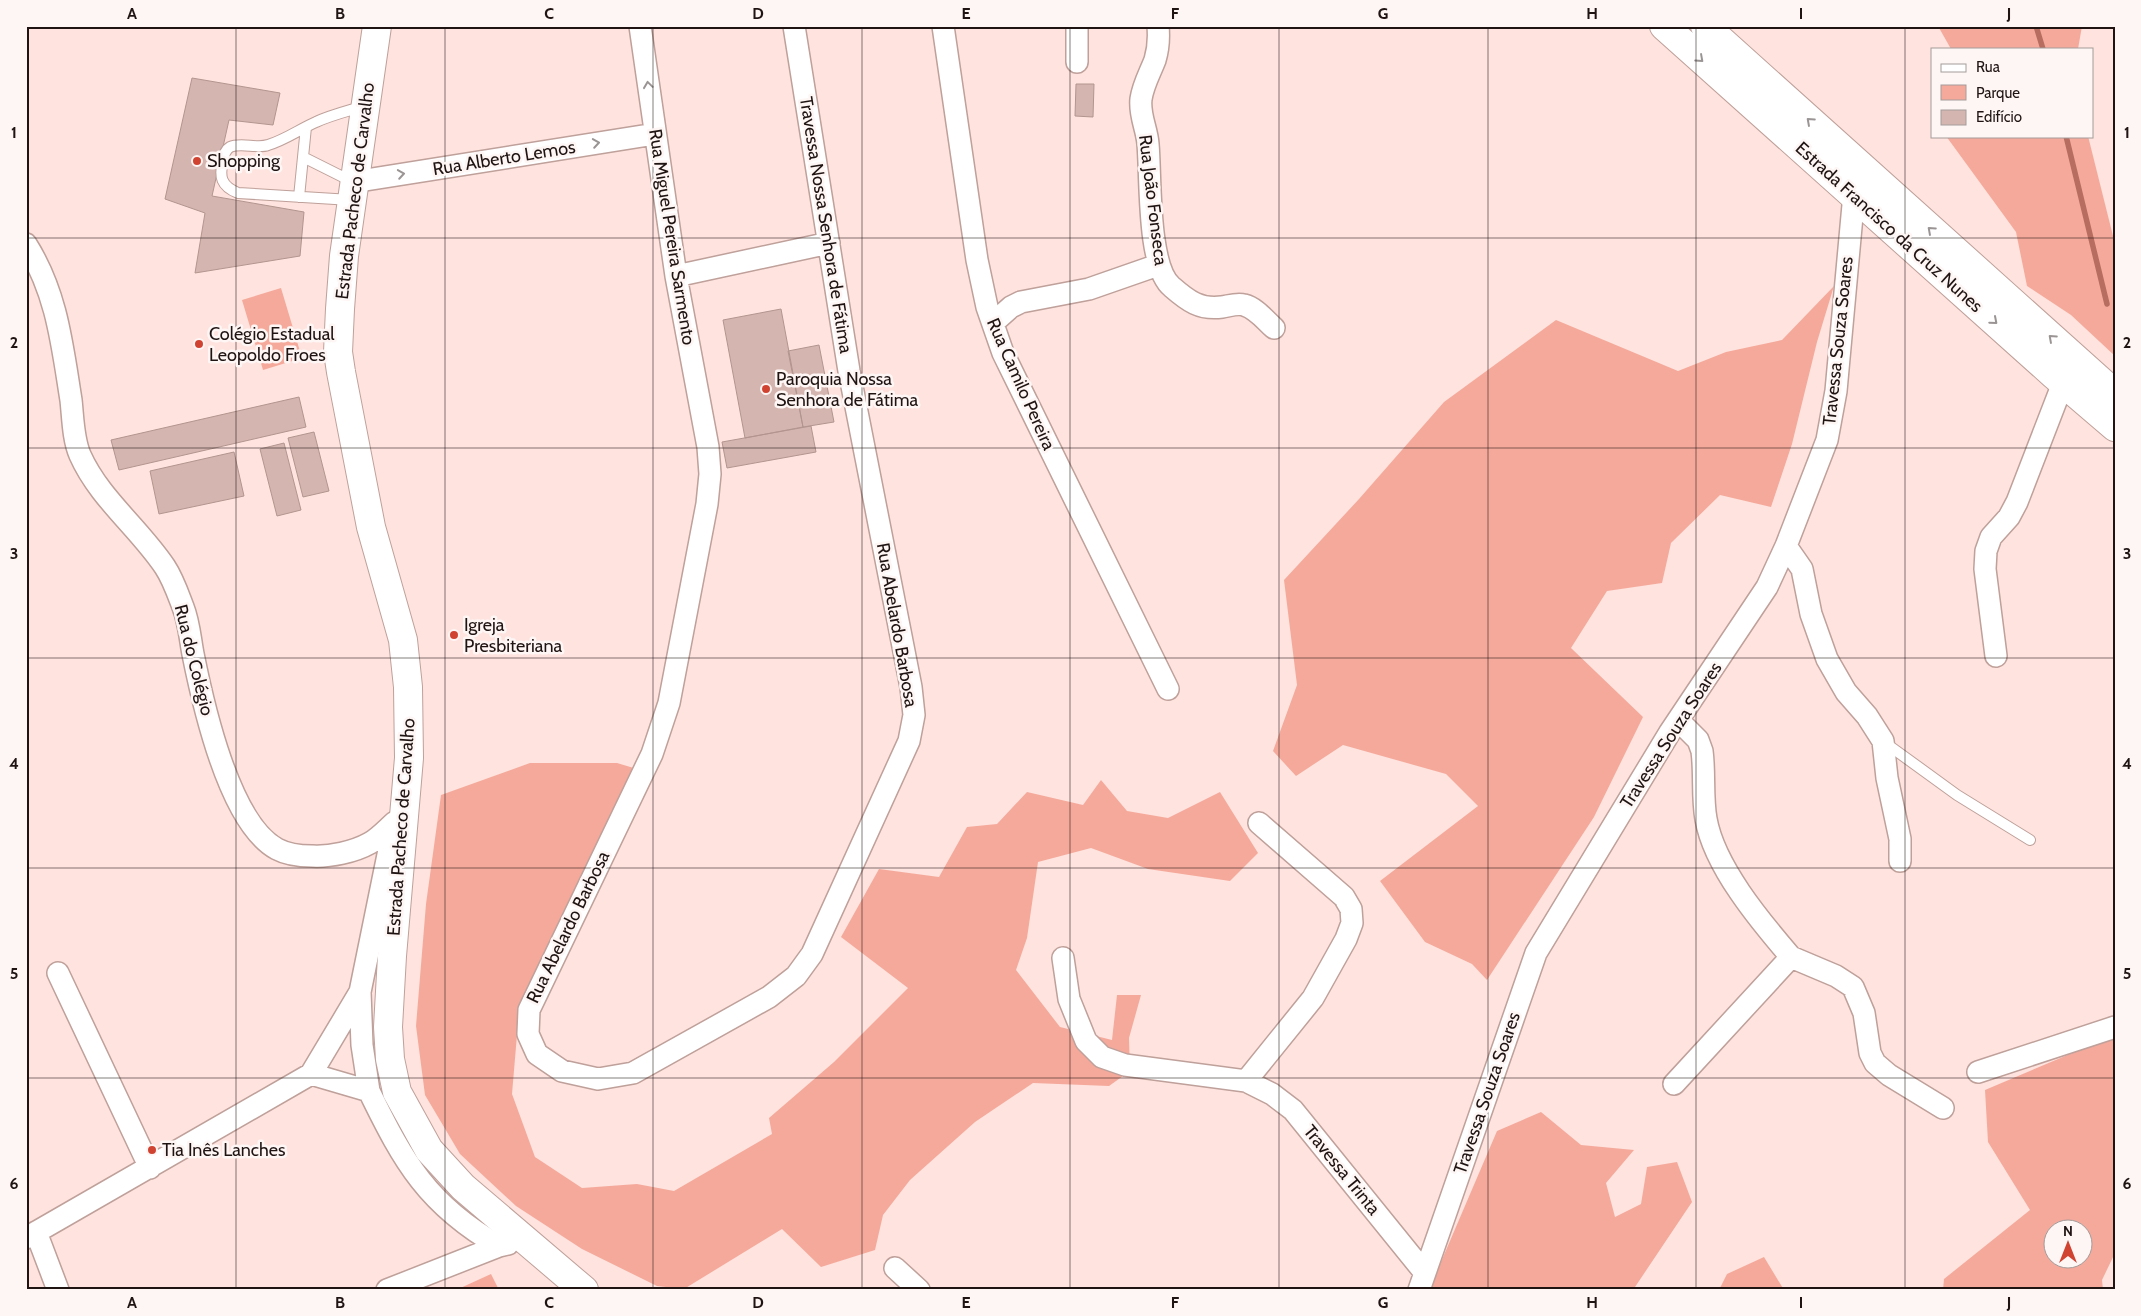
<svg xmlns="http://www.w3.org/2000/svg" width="2141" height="1316" font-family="Cabin,sans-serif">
	<rect width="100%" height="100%" fill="#fee3de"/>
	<path fill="#f5a99b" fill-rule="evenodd" d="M1938,26H2082L2078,49H1951Z
		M1946,136H2088L2115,244V356L2071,315L2027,286L2016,232Z
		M1834,286L1817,342L1792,444L1771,507L1720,495L1671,543L1662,583L1607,591L1571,648L1643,717L1594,817L1487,980L1472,964L1425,942L1380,881L1478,806L1446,774L1343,745L1296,776L1273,751L1297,685L1284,580L1359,499L1444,402L1556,320L1678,371L1726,352L1782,340Z
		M281,288L302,358L263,370L242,300Z
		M530,763H617L637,769L552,953L518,1023L512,1094L535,1157L582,1188L637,1184L674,1191L772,1134L769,1118L834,1062L908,988L841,937L879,869L939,877L967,827L997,824L1027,792L1083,805L1101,780L1127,811L1168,818L1220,792L1258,853L1230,881L1148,869L1091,848L1038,862L1027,938L1016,970L1060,1027L1112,1040L1117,995H1141L1129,1038L1130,1071L1109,1086L1033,1083L975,1122L910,1180L883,1215L875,1250L821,1267L782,1229L684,1289L657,1286L582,1249L516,1206L460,1154L425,1095L416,1026L426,904L441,795Z
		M2115,1035V1253L2102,1280L2103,1290H1943L1944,1279L2030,1210L1988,1142L1985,1090ZM2054,1228H2084V1258H2054Z
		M1541,1112L1581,1145L1634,1150L1606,1183L1615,1217L1641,1204L1647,1167L1677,1162L1692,1202L1633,1290H1429L1497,1131Z
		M1764,1257L1784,1290H1719L1727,1274Z
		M491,1274L499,1290H456Z"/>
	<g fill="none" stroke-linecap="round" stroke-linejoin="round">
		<path stroke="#b76d60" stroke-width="5.5" d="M2036,26L2043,49
			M2066,136L2107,304"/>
	</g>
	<path fill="#d5b5af" stroke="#b3958f" d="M192,78L280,93L273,125L229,120L212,196L304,212L300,256L195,273L205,213L165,199Z
		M1076,84H1094L1093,117L1075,116Z
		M781,309L803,427L745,438L723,320Z
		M819,345L834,422L803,427L788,351Z
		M299,397L306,427L119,470L111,440Z
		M811,426L816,452L727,468L722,442Z
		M314,432L329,491L303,497L288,438Z
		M284,443L301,510L277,516L260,449Z
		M234,452L244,496L159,514L150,471Z"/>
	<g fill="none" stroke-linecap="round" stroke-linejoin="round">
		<defs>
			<path id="service" d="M303,157L353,182
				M299,197L306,127
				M351,200L238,193C221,186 219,177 223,160C224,155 225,150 230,147C241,142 257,149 268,145C285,140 300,129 316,122C331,115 348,111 364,106
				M1884,742L1957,795L2030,840"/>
			<path id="minor" d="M640,26L676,276L708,447L710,474L707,504L669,703L652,754L529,1010L528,1034L537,1054L562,1071L598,1079L633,1073L769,997L796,976L812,954L909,741L914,715L911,687L849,371L794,26
				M943,26L977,260L987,307L1003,353L1168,689
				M1077,26V62
				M1158,26C1159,37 1158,50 1155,60C1150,73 1143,85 1141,99C1139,115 1147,129 1148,144C1151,176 1147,267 1172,287C1188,301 1200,310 1222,307C1229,306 1237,303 1244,305C1256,308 1265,320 1274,328
				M353,182L655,134
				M26,244C57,293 62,344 71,400C73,418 73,439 80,455C99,498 139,528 165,567C173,579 178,594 183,607C189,622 190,638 193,654C203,704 229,823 277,849C288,855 300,856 312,856C330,857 354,852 370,843C379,838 387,829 395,822
				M676,276L829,243
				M993,323L1011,307L1021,302L1089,289L1158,265
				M1786,546L1802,569L1811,614L1827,659L1846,692L1867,716L1883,741L1887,778L1900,839V861
				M1996,656L1985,569L1986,551L1991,537L2009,517L2017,502L2063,383L2070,370
				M1678,720L1698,740L1702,751C1705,773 1702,797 1706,819C1714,866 1760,921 1791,957
				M1063,958L1069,999L1086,1041L1102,1057L1125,1065L1246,1081L1272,1094L1293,1110L1425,1273
				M58,973L150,1168
				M360,992L362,1045L369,1091
				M1978,1072L2115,1027
				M311,1074L369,1091C404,1163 428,1205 499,1246
				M1246,1081L1313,998L1346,939L1352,923L1351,909L1344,897L1259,823
				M1674,1084L1791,957L1836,976L1853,987L1864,1013L1870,1053L1875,1063L1889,1075L1943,1108
				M36,1232L58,1290
				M26,1238L311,1074L360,992L391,840
				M895,1268L919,1290
				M387,1290L499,1246L508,1244
				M1419,1290L1536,953L1670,732L1767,587L1786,546L1827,440L1836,391L1855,183"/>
			<path id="secondary" d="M377,26L344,256L340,309L338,352L341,372L371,527L403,640L408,687L409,758L392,956L388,1027L390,1059L397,1092L429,1150L463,1187L584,1290
				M1664,26L2053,374L2115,427
				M1705,26L2115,394"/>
		</defs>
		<use href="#service" stroke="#bfa09a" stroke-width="12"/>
		<use href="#minor" stroke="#bfa09a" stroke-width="24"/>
		<use href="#secondary" stroke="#bfa09a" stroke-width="30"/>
		<use href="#service" stroke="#fff" stroke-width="10"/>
		<use href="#minor" stroke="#fff" stroke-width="21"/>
		<use href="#secondary" stroke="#fff" stroke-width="28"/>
	</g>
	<defs><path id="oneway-chevron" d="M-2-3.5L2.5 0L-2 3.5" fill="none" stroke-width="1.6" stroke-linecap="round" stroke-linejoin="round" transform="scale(1.25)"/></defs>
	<g stroke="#9a9594">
		<use href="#oneway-chevron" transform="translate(1700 59) rotate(42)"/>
		<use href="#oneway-chevron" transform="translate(648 85) rotate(-98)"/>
		<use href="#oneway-chevron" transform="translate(1810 121) rotate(-138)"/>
		<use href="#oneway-chevron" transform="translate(596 143) rotate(-9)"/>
		<use href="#oneway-chevron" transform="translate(401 174) rotate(-9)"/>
		<use href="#oneway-chevron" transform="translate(1931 230) rotate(-138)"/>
		<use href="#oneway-chevron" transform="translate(1994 321) rotate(41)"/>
		<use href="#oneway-chevron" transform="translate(2052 338) rotate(-138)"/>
	</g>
	<path fill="none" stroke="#1f1412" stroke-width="1" stroke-opacity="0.55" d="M236,26V1290M445,26V1290M653,26V1290M862,26V1290M1070,26V1290M1279,26V1290M1488,26V1290M1696,26V1290M1905,26V1290M26,238H2115M26,448H2115M26,658H2115M26,868H2115M26,1078H2115"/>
	<g fill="#d04331" stroke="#fdf6f5" stroke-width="2">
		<circle cx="197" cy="161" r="5"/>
		<circle cx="199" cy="344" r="5"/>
		<circle cx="766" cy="389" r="5"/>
		<circle cx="454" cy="635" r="5"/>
		<circle cx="152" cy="1150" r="5"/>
	</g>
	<g text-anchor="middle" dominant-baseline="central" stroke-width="5" stroke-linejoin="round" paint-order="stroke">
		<g font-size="18" fill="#1f1412" stroke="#fdf6f5">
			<text transform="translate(504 158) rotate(-9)">Rua Alberto Lemos</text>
			<text transform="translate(355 191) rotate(-83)">Estrada Pacheco de Carvalho</text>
			<text transform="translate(1153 200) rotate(83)">Rua João Fonseca</text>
			<text transform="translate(826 225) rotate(81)">Travessa Nossa Senhora de Fátima</text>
			<text transform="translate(1889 227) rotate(42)">Estrada Francisco da Cruz Nunes</text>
			<text transform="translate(672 237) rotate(81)">Rua Miguel Pereira Sarmento</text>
			<text transform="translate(1838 341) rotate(-84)">Travessa Souza Soares</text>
			<text transform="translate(1021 384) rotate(66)">Rua Camilo Pereira</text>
			<text transform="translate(897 625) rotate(80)">Rua Abelardo Barbosa</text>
			<text transform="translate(194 660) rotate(76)">Rua do Colégio</text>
			<text transform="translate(1671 735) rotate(-57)">Travessa Souza Soares</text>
			<text transform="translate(401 827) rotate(-86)">Estrada Pacheco de Carvalho</text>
			<text transform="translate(568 927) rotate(-64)">Rua Abelardo Barbosa</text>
			<text transform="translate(1487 1093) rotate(-71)">Travessa Souza Soares</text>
			<text transform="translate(1342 1170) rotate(51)">Travessa Trinta</text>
		</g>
		<g font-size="18" fill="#1f1412" stroke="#fdf6f5" text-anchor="start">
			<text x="207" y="161">Shopping</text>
			<text x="209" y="334">Colégio Estadual<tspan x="209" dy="21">Leopoldo Froes</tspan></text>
			<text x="776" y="379">Paroquia Nossa<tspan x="776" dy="21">Senhora de Fátima</tspan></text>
			<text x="464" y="625">Igreja<tspan x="464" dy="21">Presbiteriana</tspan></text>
			<text x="162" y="1150">Tia Inês Lanches</text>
		</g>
	</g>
	<rect width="2141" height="1316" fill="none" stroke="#fdf6f5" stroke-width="55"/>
	<rect x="1931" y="48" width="162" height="90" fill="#fdf6f5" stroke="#a49c9a"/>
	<rect x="1941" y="64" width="25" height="8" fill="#ffffff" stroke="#a49c9a"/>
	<text x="1976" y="72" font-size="15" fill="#1f1412">Rua</text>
	<rect x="1941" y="85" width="25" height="15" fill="#f5a99b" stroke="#a49c9a"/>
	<text x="1976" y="98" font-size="15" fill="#1f1412">Parque</text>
	<rect x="1941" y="110" width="25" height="15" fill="#d5b5af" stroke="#a49c9a"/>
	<text x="1976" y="122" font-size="15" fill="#1f1412">Edifício</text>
	<g transform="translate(2068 1244)"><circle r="24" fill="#fdf6f5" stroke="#a49c9a"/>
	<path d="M0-4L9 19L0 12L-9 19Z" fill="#d04331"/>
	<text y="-8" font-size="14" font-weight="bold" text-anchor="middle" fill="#1f1412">N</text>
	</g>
	<rect x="28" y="28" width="2086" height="1260" fill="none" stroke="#1f1412" stroke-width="2"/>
	<g font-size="16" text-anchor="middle" font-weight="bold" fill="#1f1412">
		<text x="132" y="19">A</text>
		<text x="340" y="19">B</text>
		<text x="549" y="19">C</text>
		<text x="758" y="19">D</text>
		<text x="966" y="19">E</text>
		<text x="1175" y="19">F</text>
		<text x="1383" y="19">G</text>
		<text x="1592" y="19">H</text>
		<text x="1801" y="19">I</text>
		<text x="2009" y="19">J</text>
		<text x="14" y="138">1</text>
		<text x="2127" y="138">1</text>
		<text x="14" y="348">2</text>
		<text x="2127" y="348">2</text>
		<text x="14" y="559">3</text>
		<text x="2127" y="559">3</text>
		<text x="14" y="769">4</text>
		<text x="2127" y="769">4</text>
		<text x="14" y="979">5</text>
		<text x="2127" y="979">5</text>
		<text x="14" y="1189">6</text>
		<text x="2127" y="1189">6</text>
		<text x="132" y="1308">A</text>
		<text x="340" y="1308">B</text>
		<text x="549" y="1308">C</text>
		<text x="758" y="1308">D</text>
		<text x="966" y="1308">E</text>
		<text x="1175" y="1308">F</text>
		<text x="1383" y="1308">G</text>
		<text x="1592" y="1308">H</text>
		<text x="1801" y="1308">I</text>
		<text x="2009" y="1308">J</text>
	</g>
</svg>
